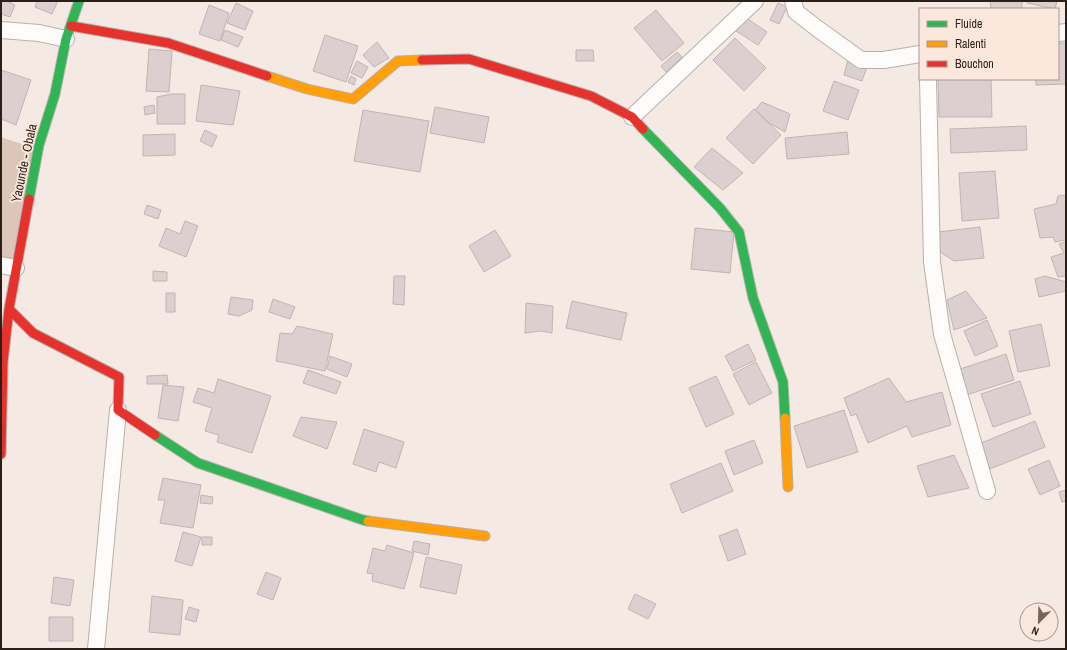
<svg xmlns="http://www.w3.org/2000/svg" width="1067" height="650" font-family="'Archivo Narrow',sans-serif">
	<rect width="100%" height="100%" fill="#f5e9e3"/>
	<path fill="#dcc5b9" d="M1,137L42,151L17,261L1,259Z"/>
	<path fill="#dbcfcf" stroke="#c0b4b4" d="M1,1H7L15,5L10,17L1,14Z
		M37,1H58L52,14L35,7Z
		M990,1H1022V8L1017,9H991Z
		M1028,1H1057L1055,9L1027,3Z
		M236,3L253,11L245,30L227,23Z
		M778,3L787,7L779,24L770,20Z
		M209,5L229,13L220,41L199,34Z
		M656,10L684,43L662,61L634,28Z
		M742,15L767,32L758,45L733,29Z
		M225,30L243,37L238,47L221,40Z
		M325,35L358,46L346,82L313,71Z
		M735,38L766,68L744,91L713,60Z
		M377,42L389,58L374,67L363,55Z
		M1058,43H1066V84L1036,85V79H1058Z
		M149,49L172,51L169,92L146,91Z
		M576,50H593L594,61H576Z
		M677,52L682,57L666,72L661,66Z
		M848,60L867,67L862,81L844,75Z
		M357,61L368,67L362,78L351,73Z
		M1,70L31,80L16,125L1,119Z
		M351,76L356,79L354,85L348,82Z
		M938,79H991L992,117H939Z
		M834,81L859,90L848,120L823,111Z
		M201,85L240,91L233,125L196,121Z
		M171,94H185V124H157V97Z
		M762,102L790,114L785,132L769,123L755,110Z
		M154,105L155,113L145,115L144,107Z
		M435,107L489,117L484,143L430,133Z
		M754,109L781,135L753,164L726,138Z
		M363,110L429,121L420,172L354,161Z
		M1026,126L1027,150L951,153L950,129Z
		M205,130L217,136L212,147L200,141Z
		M847,132L849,154L787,159L785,138Z
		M175,134V155L143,156V135Z
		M712,148L743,173L723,190L694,167Z
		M995,171L999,218L962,221L959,173Z
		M1066,195V240L1055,242L1053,237L1040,238L1034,209L1056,204L1058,196Z
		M147,205L161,210L158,219L144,214Z
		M185,221L198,226L186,257L159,246L166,228L180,234Z
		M980,227L984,258L954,261L940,252L938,232Z
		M695,228L734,232L730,273L691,269Z
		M495,230L511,256L484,272L469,246Z
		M1066,242V276L1058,277L1051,257L1064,253L1059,244Z
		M153,271L167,272V281H153Z
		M394,276H405L404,305L393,304Z
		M1045,276L1066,282V291L1039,297L1035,279Z
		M966,291L987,318L954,330L947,300Z
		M166,293H175V312H166Z
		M231,297L253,300L252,310L239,316L228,314Z
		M273,299L295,307L290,319L269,312Z
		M572,301L627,313L621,340L566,328Z
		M526,303L553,306L552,333L541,331L525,333Z
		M987,320L998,346L975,356L964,331Z
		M1041,324L1050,366L1018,372L1009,331Z
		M297,326L333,334L325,371L276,361L280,333L292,334Z
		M748,344L756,360L733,371L725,356Z
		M1006,354L1014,380L966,395L957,370Z
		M330,356L352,364L347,377L327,369Z
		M756,362L772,393L749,405L733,374Z
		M308,370L341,382L336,394L303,383Z
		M167,375L168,384H147V376Z
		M716,376L734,414L706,427L689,388Z
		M889,378L906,402L942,392L951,425L912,437L907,426L868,443L856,414L851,416L844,398Z
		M218,379L271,396L252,453L217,442L219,435L205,431L212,408L193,402L198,388L214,393Z
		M1020,381L1031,414L993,427L981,394Z
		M163,385L184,387L178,421L158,418Z
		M844,410L858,452L807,468L794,426Z
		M301,417L337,422L327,449L293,436Z
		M1035,421L1045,447L990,469L979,444Z
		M364,429L404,442L396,468L379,462L376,472L353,464Z
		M754,440L763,463L734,475L725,451Z
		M954,455L969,488L928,497L917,466Z
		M1049,460L1060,486L1040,495L1028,469Z
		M721,463L733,491L682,513L670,484Z
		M163,478L201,485L193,528L160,523L165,500H158Z
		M1066,490V501L1062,502L1059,492Z
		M201,495L213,497L212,504L200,503Z
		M737,529L746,554L728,561L719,536Z
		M183,532L201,537L192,566L175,561Z
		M202,537H212V545H202Z
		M414,541L430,544L428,555L412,551Z
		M387,545L414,553L404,589L372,581L373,574L367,573L373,548L385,551Z
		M426,557L462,565L456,594L420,587Z
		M266,572L281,578L273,600L257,594Z
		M54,577L74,580L70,606L51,603Z
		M635,594L656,604L648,619L628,609Z
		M152,596L183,600L180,635L149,632Z
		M189,607L199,610L196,622L185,619Z
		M49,617H73V641H49Z"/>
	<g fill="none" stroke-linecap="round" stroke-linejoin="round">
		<defs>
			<path id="street" d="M793,1L796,12L818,29L861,60H884L920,54
				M1,30L39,33L66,39
				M1058,33L1066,32
				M928,79L932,262L942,334L987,491
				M632,117L755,1
				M1,265L16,268
				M96,649L118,410"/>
			<path id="fast" d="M643,129L720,208L739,232L753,298L783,382L785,418
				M29,199L39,145L55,94L66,39L79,1
				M155,435L198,463L363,520L368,521"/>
			<path id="slow" d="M267,76L307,89L353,99L398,61L422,60
				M785,418L788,487
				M368,521L485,536"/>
			<path id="jam" d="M71,26L168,43L267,76
				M422,60L469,59L591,96L632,117L643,129
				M9,309L33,333L119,377L118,410L155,435
				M1,454L3,362L9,309L29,199"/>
		</defs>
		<use href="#street" stroke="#baafa9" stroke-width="18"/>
		<use href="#fast" stroke="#baafa9" stroke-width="11"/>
		<use href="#slow" stroke="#baafa9" stroke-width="11"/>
		<use href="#jam" stroke="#baafa9" stroke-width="11"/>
		<use href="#street" stroke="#fefcfb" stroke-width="16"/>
		<use href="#fast" stroke="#30b455" stroke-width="9"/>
		<use href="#slow" stroke="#ff9f0a" stroke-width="9"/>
		<use href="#jam" stroke="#e5322d" stroke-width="9"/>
	</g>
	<g text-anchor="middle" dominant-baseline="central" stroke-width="3.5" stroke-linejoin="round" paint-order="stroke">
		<g font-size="13" fill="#2b1f18" stroke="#fce7dc">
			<text transform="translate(24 163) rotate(-78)">Yaounde - Obala</text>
		</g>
	</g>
	<rect width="1067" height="650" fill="none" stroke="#2b1f18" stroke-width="4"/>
	<rect x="919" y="8" width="140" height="72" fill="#fce7dc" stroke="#a8978e"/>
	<rect x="927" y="21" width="20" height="6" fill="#30b455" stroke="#a8978e"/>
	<text x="955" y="28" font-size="12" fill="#2b1f18">Fluide</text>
	<rect x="927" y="41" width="20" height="6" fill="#ff9f0a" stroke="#a8978e"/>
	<text x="955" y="48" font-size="12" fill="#2b1f18">Ralenti</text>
	<rect x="927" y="61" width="20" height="6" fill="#e5322d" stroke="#a8978e"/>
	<text x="955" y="68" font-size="12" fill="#2b1f18">Bouchon</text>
	<g transform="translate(1039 622) rotate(203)"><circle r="19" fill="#fce7dc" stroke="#a8978e"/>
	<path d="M0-3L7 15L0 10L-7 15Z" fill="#72665f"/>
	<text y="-6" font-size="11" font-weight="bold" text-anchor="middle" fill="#2b1f18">N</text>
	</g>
</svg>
